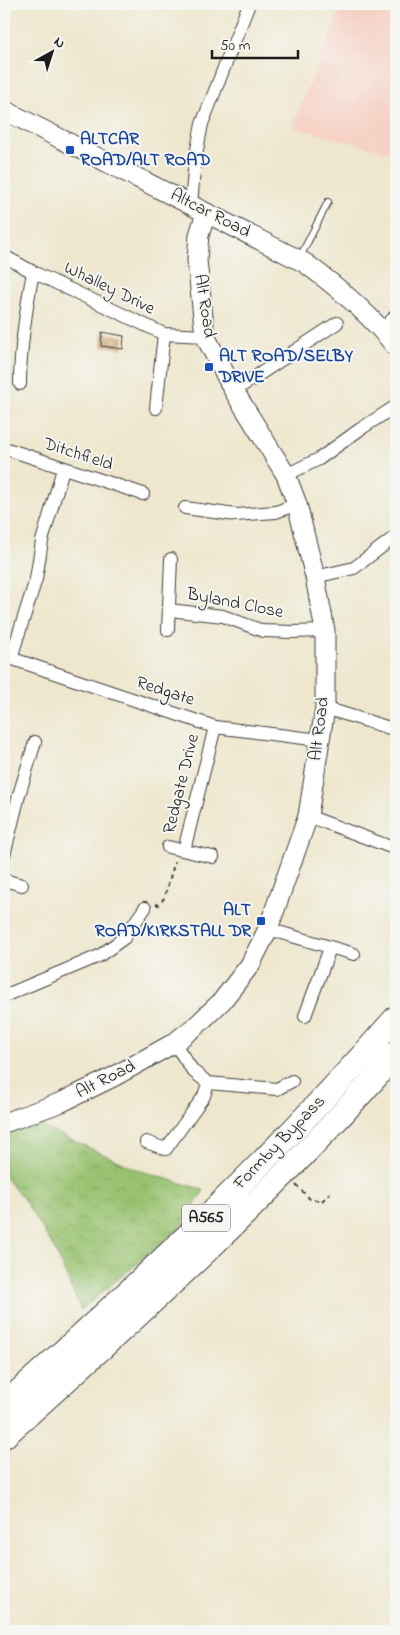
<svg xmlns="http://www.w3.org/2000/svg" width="400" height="1635" font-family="'Indie Flower',sans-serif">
	<defs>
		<pattern id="park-crowns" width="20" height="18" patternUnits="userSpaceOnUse" patternTransform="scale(1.25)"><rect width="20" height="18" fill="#98c270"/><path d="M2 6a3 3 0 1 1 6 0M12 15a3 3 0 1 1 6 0" fill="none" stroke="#82a660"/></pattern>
		<pattern id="building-cross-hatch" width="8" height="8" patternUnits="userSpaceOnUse" patternTransform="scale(1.25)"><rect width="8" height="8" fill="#d2a368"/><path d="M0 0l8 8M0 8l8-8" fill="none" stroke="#aa8455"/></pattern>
	</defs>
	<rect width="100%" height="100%" fill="#f6f6f2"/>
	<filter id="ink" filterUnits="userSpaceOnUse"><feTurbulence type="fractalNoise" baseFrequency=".02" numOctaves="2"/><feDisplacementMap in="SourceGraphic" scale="10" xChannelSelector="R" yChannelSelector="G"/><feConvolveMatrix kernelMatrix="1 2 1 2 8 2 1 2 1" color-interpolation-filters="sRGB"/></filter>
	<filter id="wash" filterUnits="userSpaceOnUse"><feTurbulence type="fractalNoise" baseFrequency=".0096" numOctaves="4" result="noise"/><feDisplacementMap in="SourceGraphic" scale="20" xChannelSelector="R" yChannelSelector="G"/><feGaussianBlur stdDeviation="1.12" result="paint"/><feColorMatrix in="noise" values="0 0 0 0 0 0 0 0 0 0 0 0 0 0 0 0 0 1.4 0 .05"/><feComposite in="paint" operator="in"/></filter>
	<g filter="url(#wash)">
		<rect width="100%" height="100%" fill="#eee7cd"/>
		<path fill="#f6d1c5" d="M342,4H396V154L292,127Z"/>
		<path fill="url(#park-crowns)" stroke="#5a6f46" d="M31,1115L45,1128L141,1171L204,1190L180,1228L81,1310L54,1248L23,1198L4,1177V1125Z"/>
		<g id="blocks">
			<path fill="url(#building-cross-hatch)" d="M102,332L124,336L123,349L101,346Z"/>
		</g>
	</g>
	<g filter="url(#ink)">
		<use href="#blocks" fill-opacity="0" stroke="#3c3a37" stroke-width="1"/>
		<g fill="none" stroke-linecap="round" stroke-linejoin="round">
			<defs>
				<path id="lane" d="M299,259L328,202"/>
				<path id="street" d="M191,204L195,160L202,124L249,4
					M4,256L33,272L164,334L205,336
					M383,330L396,315
					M20,384C20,346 26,309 33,272
					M234,391L337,323
					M156,408L164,334
					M4,448L143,494
					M286,475L319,459L359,430L396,406
					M185,508L236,515L276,512L297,504
					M315,577L354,568L396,536
					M169,610L223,616L263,631L293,632L325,631
					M168,630L171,559
					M4,656L215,727L320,740
					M11,658L36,579L42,541L63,469
					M325,708L396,730
					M308,816L396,849
					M168,847L213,857
					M184,850L215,727
					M4,855L19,795L35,742
					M4,880L22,885
					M268,929L354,954
					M4,996L99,956L124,938L145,908
					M305,1016L330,948
					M208,1083L277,1089L292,1081
					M146,1142L166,1149L204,1096L208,1083L193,1071L174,1043"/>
				<path id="secondary" d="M4,110L305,263C339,288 370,314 396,347
					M4,1123L62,1102L115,1076L174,1043L197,1025L222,1001L250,965L268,929L308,816L325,708V631L315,577L297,504L286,475L234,391L205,336L197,260L199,235L206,213"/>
				<path id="highway" d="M4,1405C141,1283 275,1157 396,1018
					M4,1436C140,1314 276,1192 396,1054"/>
			</defs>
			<use href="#lane" stroke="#3c3a37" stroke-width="8"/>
			<use href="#street" stroke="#3c3a37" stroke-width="14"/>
			<use href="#secondary" stroke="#3c3a37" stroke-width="21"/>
			<use href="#highway" stroke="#3c3a37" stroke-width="26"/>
			<path stroke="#3c3a37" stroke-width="2" stroke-dasharray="4 4" stroke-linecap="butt" d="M156,904L159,905L164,898L175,861
				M296,1185L310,1199L322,1201L330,1193"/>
			<use href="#lane" stroke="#fff" stroke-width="6"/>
			<use href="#street" stroke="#fff" stroke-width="12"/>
			<use href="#secondary" stroke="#fff" stroke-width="19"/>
			<use href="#highway" stroke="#fff" stroke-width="24"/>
		</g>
	</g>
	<g fill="#1a4fb4" stroke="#f6f6f2" stroke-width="2">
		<rect x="65" y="145" width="10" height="10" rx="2.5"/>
		<rect x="204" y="362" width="10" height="10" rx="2.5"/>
		<rect x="256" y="916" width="10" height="10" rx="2.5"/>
	</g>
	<g text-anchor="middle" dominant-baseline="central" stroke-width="4" stroke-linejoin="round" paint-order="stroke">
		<rect fill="#f6f6f2" stroke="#5d5d5c" stroke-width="1" x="182" y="1204.5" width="48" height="27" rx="4"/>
		<g font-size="16" font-weight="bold" fill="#1c1c1c">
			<text x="206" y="1218">A565</text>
		</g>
		<g font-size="18" font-weight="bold" fill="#164399" stroke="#f6f6f2" text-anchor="start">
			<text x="80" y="140">ALTCAR<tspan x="80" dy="21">ROAD/ALT ROAD</tspan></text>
			<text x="219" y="357">ALT ROAD/SELBY<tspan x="219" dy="21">DRIVE</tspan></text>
			<text x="251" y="911" text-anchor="end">ALT<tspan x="251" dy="21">ROAD/KIRKSTALL DR</tspan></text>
		</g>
		<g font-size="18" fill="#1c1c1c" stroke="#f6f6f2">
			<text transform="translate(210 214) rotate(27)">Altcar Road</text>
			<text transform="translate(109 289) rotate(26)">Whalley Drive</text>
			<text transform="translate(204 306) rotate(81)">Alt Road</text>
			<text transform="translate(78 455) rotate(18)">Ditchfield</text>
			<text transform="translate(235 604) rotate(11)">Byland Close</text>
			<text transform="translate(165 692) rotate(18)">Redgate</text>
			<text transform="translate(320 729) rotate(-83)">Alt Road</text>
			<text transform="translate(182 784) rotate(-76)">Redgate Drive</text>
			<text transform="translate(106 1080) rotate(-27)">Alt Road</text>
			<text transform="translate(280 1143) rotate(-46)">Formby Bypass</text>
		</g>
	</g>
	<rect width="400" height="1635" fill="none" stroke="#f6f6f2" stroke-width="20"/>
	<g transform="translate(52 52) rotate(39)" stroke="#f6f6f2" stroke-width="4" paint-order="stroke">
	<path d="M0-4L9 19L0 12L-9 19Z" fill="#1c1c1c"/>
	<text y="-8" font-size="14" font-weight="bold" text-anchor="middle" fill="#1c1c1c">N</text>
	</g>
	<path d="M212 50v8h86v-8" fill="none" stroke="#1c1c1c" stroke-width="2.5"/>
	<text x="220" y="50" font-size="15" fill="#1c1c1c" stroke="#f6f6f2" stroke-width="4" paint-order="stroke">50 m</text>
</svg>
